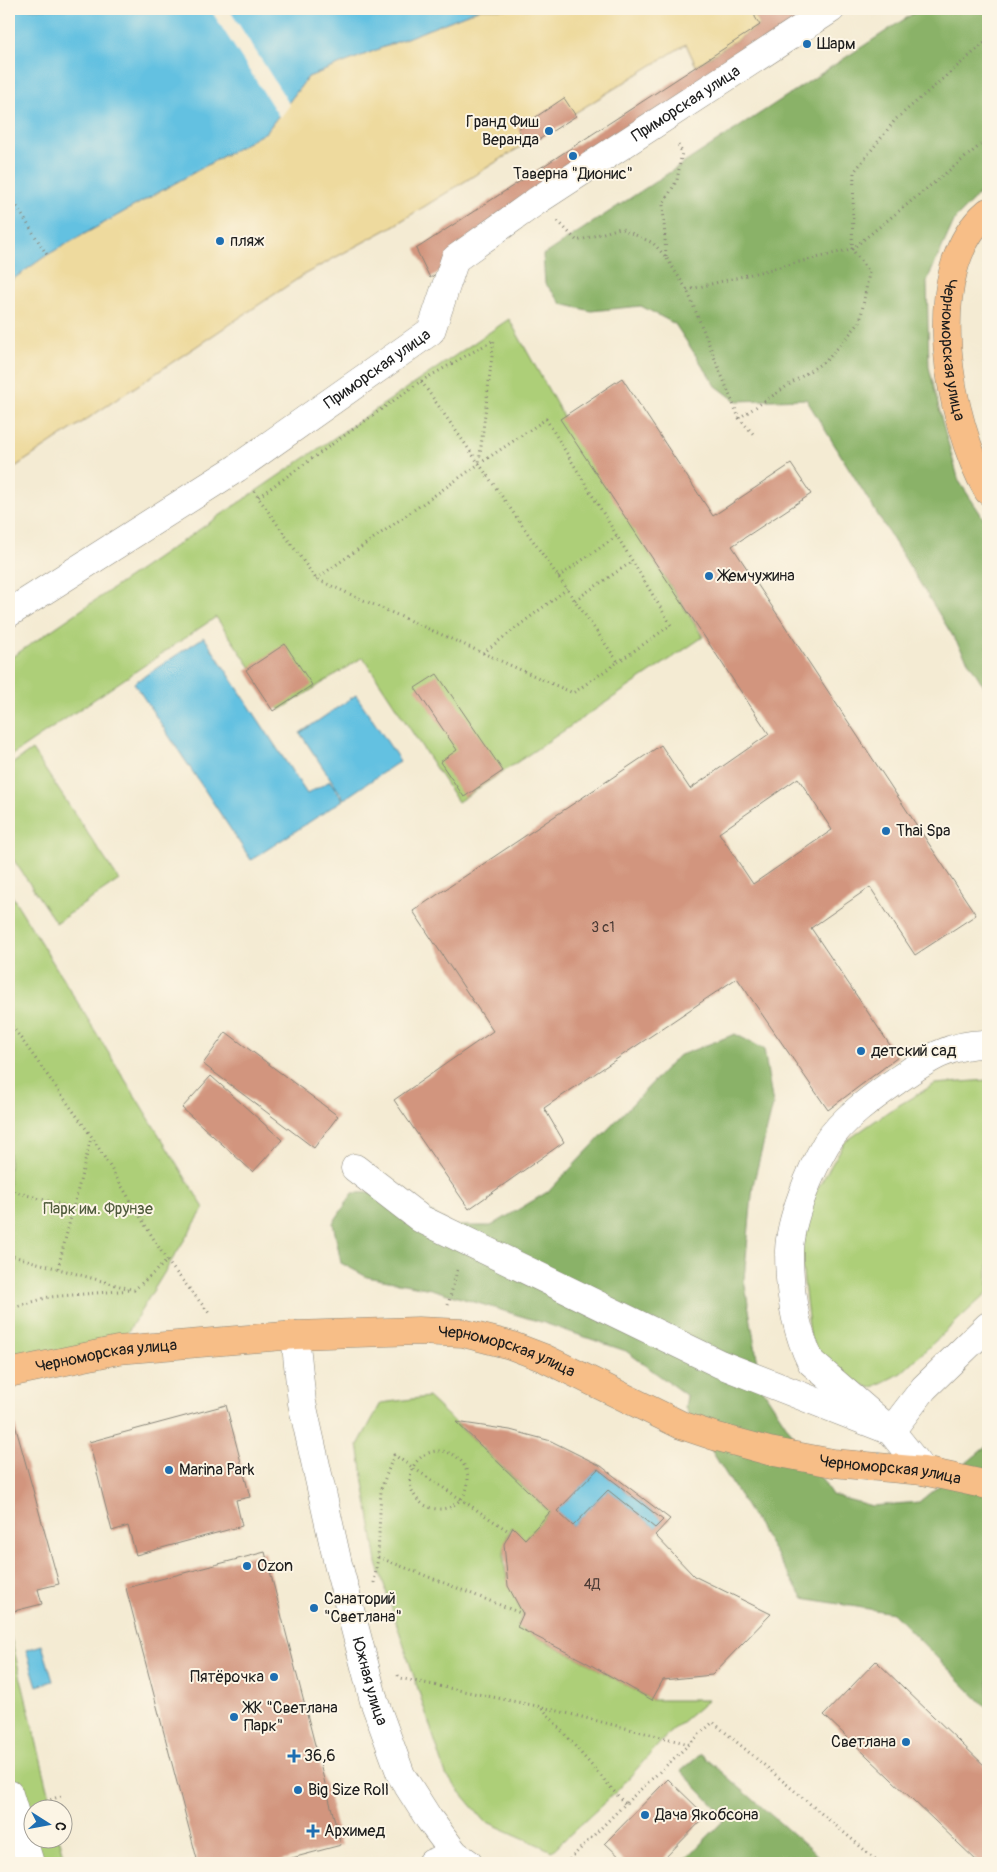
<svg xmlns="http://www.w3.org/2000/svg" width="997" height="1872" font-family="Pangolin,sans-serif">
	<rect width="100%" height="100%" fill="#fcf5e5"/>
	<filter id="ink" filterUnits="userSpaceOnUse"><feTurbulence type="fractalNoise" baseFrequency=".02" numOctaves="2"/><feDisplacementMap in="SourceGraphic" scale="10" xChannelSelector="R" yChannelSelector="G"/><feConvolveMatrix kernelMatrix="1 2 1 2 8 2 1 2 1" color-interpolation-filters="sRGB"/></filter>
	<filter id="wash" filterUnits="userSpaceOnUse"><feTurbulence type="fractalNoise" baseFrequency=".0096" numOctaves="4" result="noise"/><feDisplacementMap in="SourceGraphic" scale="20" xChannelSelector="R" yChannelSelector="G"/><feGaussianBlur stdDeviation="1.12" result="paint"/><feColorMatrix in="noise" values="0 0 0 0 0 0 0 0 0 0 0 0 0 0 0 0 0 1.4 0 .05"/><feComposite in="paint" operator="in"/></filter>
	<g filter="url(#wash)">
		<rect width="100%" height="100%" fill="#f4ebd3"/>
		<path fill="#adcf78" stroke="#64764a" d="M509,319L572,432L703,637L458,802L363,657L280,710L216,617L9,757V659Z
			M32,750L119,880L56,923L9,853V766Z
			M9,891L204,1208L118,1348L9,1364Z
			M988,1080V1292L901,1373L871,1388L848,1379L812,1353L800,1247L815,1193L845,1142L889,1111L935,1084Z
			M428,1397L550,1512L525,1539L512,1527C495,1556 508,1587 523,1614L517,1627L584,1661L652,1700H708L668,1734L617,1791L552,1851L485,1821L446,1775L377,1563L358,1445L381,1403Z
			M9,1630L53,1809L32,1810V1840H60L66,1863H9Z"/>
		<path fill="#8ab268" stroke="#536742" d="M920,9H988V185L955,219L927,281L929,367L942,421L959,481L988,525V693L806,399L736,401L716,386L675,324L641,306L591,311L562,304L545,283L543,255Z
			M735,1034L764,1049L773,1105L753,1185L744,1279L762,1388L832,1495L872,1506L919,1502L988,1445V1709L893,1613L803,1598L685,1408L687,1396L626,1351L544,1323L431,1289L367,1277L341,1263L333,1223L353,1193L396,1192L455,1226H491L549,1191L678,1056Z
			M701,1754L826,1863H682L726,1818L681,1771Z"/>
		<path fill="#eeda9e" stroke="#857b5d" d="M480,9H755V17L760,25L696,66L686,44L393,226L305,274L9,471V282L47,255L266,132L308,77Z"/>
		<path fill="#63c1e1" stroke="#406e7e" d="M9,9H480L308,77L266,132L47,255L9,282Z
			M204,637L307,794L330,781L343,800L251,860L134,683Z
			M356,695L400,761L344,799L300,733Z
			M598,1469L663,1520L655,1528L608,1490L573,1526L557,1511Z
			M42,1645L53,1681L37,1686L26,1650Z"/>
		<path fill="#f4ebd3" d="M210,9H229L290,105L280,118Z"/>
		<g id="blocks">
			<path fill="#d2957e" fill-rule="evenodd" d="M755,9H815L430,278L416,249L760,25L755,17Z
				M564,98L576,116L529,146L518,129Z
				M622,378L713,516L791,464L811,494L732,546L976,915L915,955L870,887L811,928L898,1057L828,1110L737,978L544,1108L564,1142L469,1209L394,1100L493,1031L413,911L661,745L690,789L769,734L560,419ZM798,778L832,830L753,884L719,833Z
				M285,644L312,685L273,711L246,670Z
				M437,674L503,771L464,797L440,762L457,750L415,688Z
				M226,1032L338,1116L314,1148L203,1064Z
				M211,1076L282,1140L253,1172L182,1108Z
				M226,1405L250,1497L236,1500L242,1526L136,1555L128,1526L112,1531L89,1442Z
				M14,1421L59,1584L38,1589L42,1604L10,1612L9,1422Z
				M456,1422L510,1430L551,1441L601,1466L670,1519L655,1535L694,1576L771,1614L712,1675L663,1680L652,1700L584,1661L517,1627L523,1614L508,1586L504,1544L513,1527L525,1539L550,1512ZM598,1469L663,1520L655,1528L608,1490L573,1526L557,1511Z
				M265,1552L341,1845L273,1863H198L126,1588Z
				M876,1661L988,1769V1863H979L824,1715Z
				M668,1779L706,1816L660,1863H626L605,1843Z"/>
		</g>
	</g>
	<g filter="url(#ink)">
		<use href="#blocks" fill-opacity="0" stroke="#888478" stroke-width="1"/>
		<g fill="none" stroke-linecap="round" stroke-linejoin="round">
			<defs>
				<g id="minor">
					<path id="s1" d="M9,613L237,468L431,331L455,259L538,200L831,9"/>
					<path d="M988,1044C950,1043 926,1060 896,1081C873,1097 841,1120 826,1144C810,1172 790,1219 789,1251C789,1288 795,1329 811,1362L891,1431L924,1388L988,1326"/>
					<path d="M355,1168L421,1219L720,1364L891,1431L923,1471"/>
					<path id="s2" d="M295,1335L302,1403L338,1564L374,1701L401,1775L429,1819L455,1854L468,1863"/>
					<path d="M9,1794L30,1863"/>
					<path d="M432,1863L455,1854"/>
				</g>
				<g id="major">
					<path id="s3" d="M988,212C919,269 949,424 988,491"/>
					<path id="s4" d="M9,1373L118,1350L295,1335L418,1331L463,1333L510,1345L544,1358L681,1425L714,1436L769,1451L833,1463L923,1471L988,1485"/>
				</g>
			</defs>
			<use href="#minor" stroke="#888478" stroke-width="29"/>
			<use href="#major" stroke="#888478" stroke-width="29"/>
			<path stroke="#888478" stroke-width="3" stroke-dasharray="1 4" stroke-linecap="butt" d="M9,194L47,255
				M558,221L577,241L620,228L653,243L666,257L687,290L739,418L755,436
				M666,256L663,205L677,180L682,152L677,143
				M687,290L852,249L988,139
				M421,381L494,340L479,463
				M739,418L828,359L860,322L869,273L852,249L854,172L896,119L988,40
				M254,491L258,497L316,579L573,693L618,662L421,381L258,497
				M558,577L617,536
				M316,579L479,464L546,419L671,625L618,662
				M575,600L633,561
				M483,653L567,589
				M9,1022L92,1137L167,1261L134,1290L9,1255
				M9,1190L73,1208
				M167,1261L209,1313
				M58,1268L91,1138
				M448,1305L458,1267
				M9,1309L49,1297L131,1290
				M410 1480a29 29 0 1 1 58 0a29 29 0 1 1-58 0Z
				M378,1557L523,1614
				M374,1583L378,1557L381,1489L394,1455L510,1532
				M398,1675L399,1678L542,1707L689,1744
				M542,1708L625,1804
				M41,1803L64,1795
				M566,1863L625,1804L713,1722L880,1863"/>
			<use href="#minor" stroke="#fff" stroke-width="28"/>
			<use href="#major" stroke="#f7be87" stroke-width="28"/>
		</g>
	</g>
	<g fill="#1f6fb2" stroke="#fcf5e5" stroke-width="2">
		<circle cx="807" cy="44" r="5"/>
		<circle cx="549" cy="131" r="5"/>
		<circle cx="573" cy="156" r="5"/>
		<circle cx="220" cy="241" r="5"/>
		<circle cx="709" cy="576" r="5"/>
		<circle cx="886" cy="831" r="5"/>
		<circle cx="861" cy="1051" r="5"/>
		<circle cx="169" cy="1470" r="5"/>
		<circle cx="247" cy="1566" r="5"/>
		<circle cx="314" cy="1608" r="5"/>
		<circle cx="274" cy="1677" r="5"/>
		<circle cx="234" cy="1717" r="5"/>
		<circle cx="906" cy="1742" r="5"/>
		<path d="M291.5 1748.5h5v5h5v5h-5v5h-5v-5h-5v-5h5z"/>
		<circle cx="298" cy="1790" r="5"/>
		<circle cx="645" cy="1815" r="5"/>
		<path d="M310.5 1823.5h5v5h5v5h-5v5h-5v-5h-5v-5h5z"/>
	</g>
	<g text-anchor="middle" dominant-baseline="central" stroke-width="4" stroke-linejoin="round" paint-order="stroke">
		<g font-size="14" fill="#4a3a34">
			<text x="603" y="927">3 с1</text>
			<text x="592" y="1584">4Д</text>
		</g>
		<g font-size="16" fill="#1c1c1c" stroke="#fcf5e5" text-anchor="start">
			<text x="817" y="44">Шарм</text>
			<text x="539" y="122" text-anchor="end">Гранд Фиш<tspan x="539" dy="18">Веранда</tspan></text>
			<text x="573" y="174" text-anchor="middle">Таверна "Дионис"</text>
			<text x="230" y="241">пляж</text>
			<text x="719" y="576">Жемчужина</text>
			<text x="896" y="831">Thai Spa</text>
			<text x="871" y="1051">детский сад</text>
			<text x="179" y="1470">Marina Park</text>
			<text x="257" y="1566">Ozon</text>
			<text x="324" y="1599">Санаторий<tspan x="324" dy="18">"Светлана"</tspan></text>
			<text x="264" y="1677" text-anchor="end">Пятёрочка</text>
			<text x="244" y="1708">ЖК "Светлана<tspan x="244" dy="18">Парк"</tspan></text>
			<text x="896" y="1742" text-anchor="end">Светлана</text>
			<text x="304" y="1756">36,6</text>
			<text x="308" y="1790">Big Size Roll</text>
			<text x="655" y="1815">Дача Якобсона</text>
			<text x="324" y="1831">Архимед</text>
		</g>
		<g font-size="16" fill="#1c1c1c" stroke="#fcf5e5">
			<text stroke="none"><textPath href="#s1" startOffset="862">Приморская улица</textPath></text>
			<text stroke="none"><textPath href="#s3" startOffset="149">Черноморская улица</textPath></text>
			<text stroke="none"><textPath href="#s1" startOffset="442">Приморская улица</textPath></text>
			<text stroke="none"><textPath href="#s4" startOffset="504">Черноморская улица</textPath></text>
			<text stroke="none"><textPath href="#s4" startOffset="99">Черноморская улица</textPath></text>
			<text stroke="none"><textPath href="#s4" startOffset="909">Черноморская улица</textPath></text>
			<text stroke="none"><textPath href="#s2" startOffset="355">Южная улица</textPath></text>
		</g>
		<g font-size="16" fill="#4f5b3c" stroke="#fcf5e5">
			<text x="98" y="1209">Парк им. Фрунзе</text>
		</g>
	</g>
	<rect width="997" height="1872" fill="none" stroke="#fcf5e5" stroke-width="30"/>
	<g transform="translate(48 1824) rotate(101)"><circle r="24" fill="#fcf5e5" stroke="#a29e95"/>
	<path d="M0-4L9 19L0 12L-9 19Z" fill="#1f6fb2"/>
	<text y="-8" font-size="14" font-weight="bold" text-anchor="middle" fill="#1c1c1c">С</text>
	</g>
</svg>
